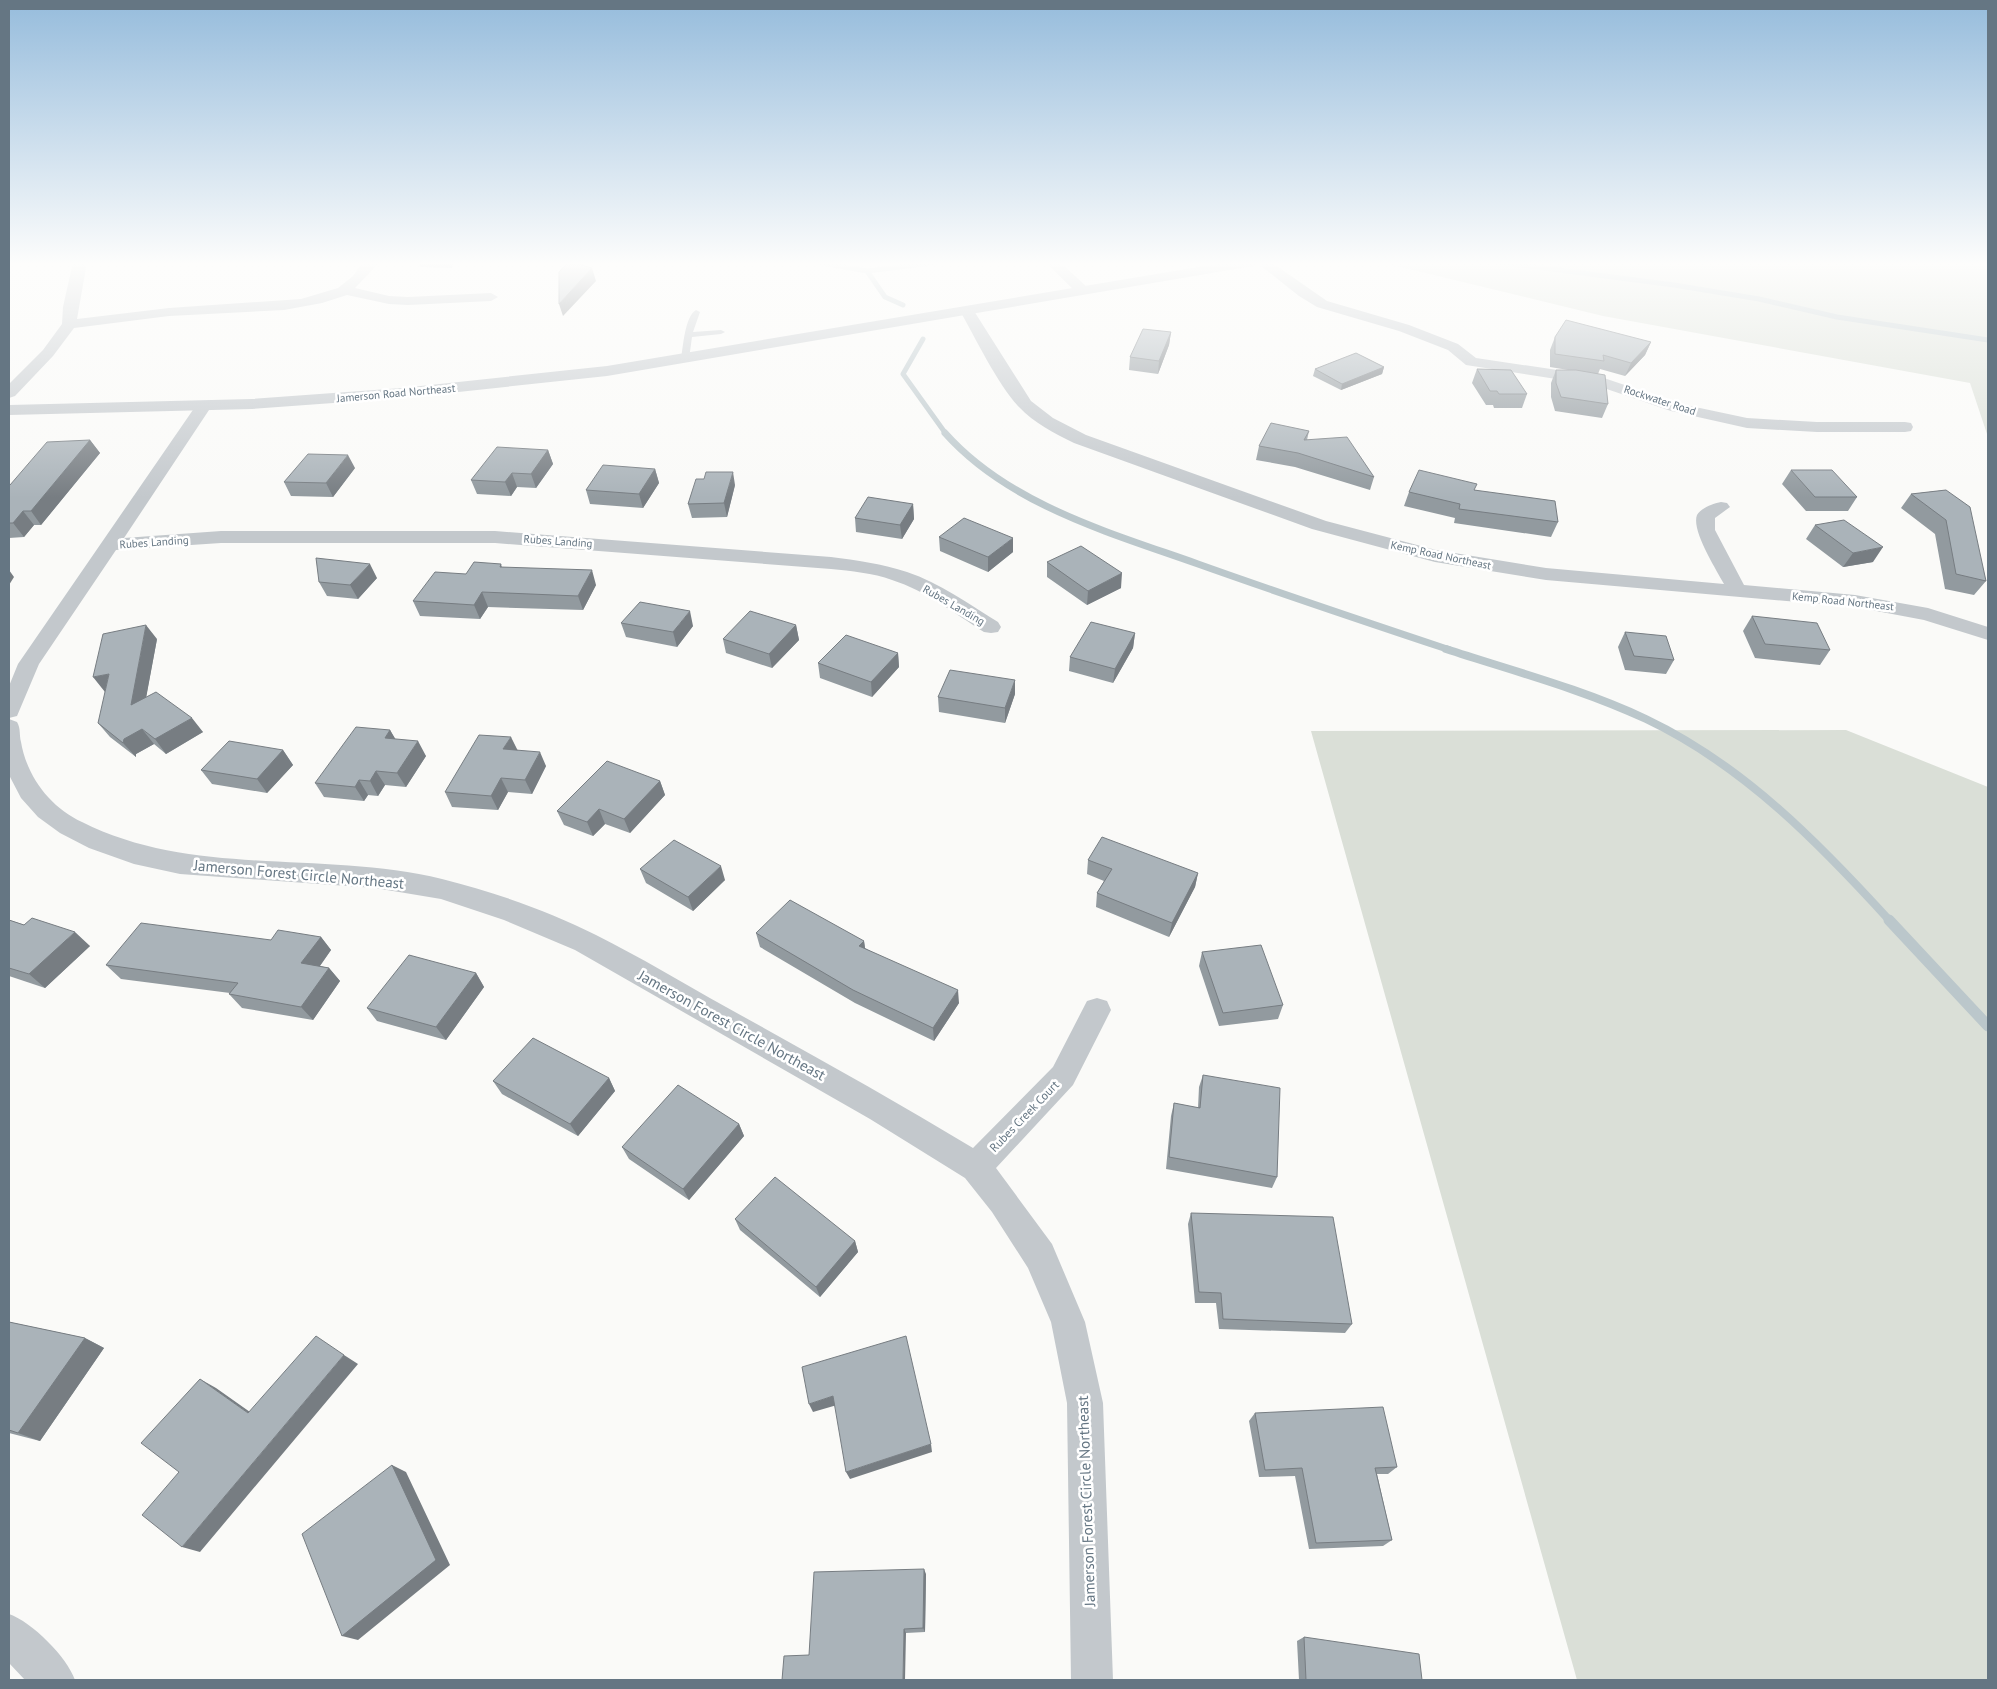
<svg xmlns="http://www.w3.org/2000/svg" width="1997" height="1689" font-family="'PT Sans',sans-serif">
	<rect width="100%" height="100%" fill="#fafaf8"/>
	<path fill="#dadfd7" d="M1380,262H1988V437L1970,383L1603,316Z
		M1846,730L1988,787V1680H1577L1311,731Z"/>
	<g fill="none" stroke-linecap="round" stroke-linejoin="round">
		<path stroke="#bbc7cb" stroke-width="5" d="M817,262L867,271L939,262
			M1497,262L1674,285L1759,299L1837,317L1988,340
			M867,271L885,297L903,305
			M923,339L903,374L946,434"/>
		<path stroke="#bbc7cb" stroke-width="7" d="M945,433C1009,505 1111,533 1198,564C1282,594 1366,622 1450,650"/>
		<path stroke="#bbc7cb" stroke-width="8" d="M1446,649C1513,671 1582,689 1646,719C1743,765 1819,843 1890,921"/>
		<path stroke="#bbc7cb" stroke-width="11" d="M1889,920L1988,1026"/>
		<path fill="#c3c8cc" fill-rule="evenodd" d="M696,310L700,312L693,332L721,330L725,332L721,334L692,337L689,359L685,361L681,359C683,347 685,316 696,310Z"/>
		<path fill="#c3c8cc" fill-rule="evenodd" d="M73,262H87L77,319L169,308L301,299L338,288L353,276L363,262H377V265L355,288L389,296L408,297L491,293L498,297L491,301L408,305L389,304L347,295L322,303L284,310L169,316L74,328L53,356L15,396L9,398V384L43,350L62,324L63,307Z
			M1045,262H1060L1088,288L1090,291L1088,294H1078Z
			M1256,262H1271L1327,301L1409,325L1458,344L1476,358L1598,376L1681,404L1747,418L1817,422H1905L1911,423L1913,427L1911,431L1905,432H1817L1747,428L1671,411L1595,385L1466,365L1448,350L1399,331L1317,307L1299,296Z
			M967,307L974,311L1031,401L1053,418L1086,435L1326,521L1436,550L1546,568L1724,584C1716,569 1691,530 1697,515C1701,508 1714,503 1721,502L1727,503L1730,507L1715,518V530L1744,585L1855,595L1928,608L1988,627V640L1924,620L1855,607L1546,580L1435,562L1312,529L1074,443C1054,433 1034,423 1019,407C998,385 976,339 960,311Z
			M203,402L211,407L124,538L221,531H495L831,557C856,560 883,564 907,572C940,583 969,604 998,622L1001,627L998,632L991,633L984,632C954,613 926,591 892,580C873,573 851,571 831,569L495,543H221L116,550L39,664L17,716L9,718V686L18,664L197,404Z
			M9,719L17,722C21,729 19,734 21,742C27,777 50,807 82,822C193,878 323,850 442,879C494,892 549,911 596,935C640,957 683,983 726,1007C809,1053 892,1099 973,1148L1053,1067L1087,1001L1097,998L1107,1001L1111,1010L1073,1085L996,1168L1052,1244L1085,1322L1103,1403L1113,1680H1071L1067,1403L1051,1322L1028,1268L992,1212L965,1178L870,1119L575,950L504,920L441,899L375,888L180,874L134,864L89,848L60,833L38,817L21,798L9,775Z
			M9,1614C32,1622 67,1657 75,1680H25L9,1663Z"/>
		<path fill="#c3c8cc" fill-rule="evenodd" d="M1228,262H1260L1253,266L607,376L402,398L252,409L9,415V405L252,399L402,388L607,366Z"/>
	</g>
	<path fill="#929a9f" d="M418,262H453L452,268L420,267Z
		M1171,332L1169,345L1158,374L1129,370L1130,357Z
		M1555,337L1651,342L1645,355L1625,376L1600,369L1598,374L1608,404L1602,418L1555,411L1551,397V383L1556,370H1568L1550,367V350Z
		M1384,367L1382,374L1341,390L1313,376L1315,369Z
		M1477,369L1527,394L1522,408H1494L1493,405H1486L1472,383Z
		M1309,431L1307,440L1374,477L1370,490L1295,467L1256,460L1259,446Z
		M90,440L100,453L41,525H34L24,537L9,538V485Z
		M548,450L553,464L536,488L517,487L511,496L477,494L471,480Z
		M355,468L333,497L291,496L284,482Z
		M655,469L659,483L643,508L590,504L586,490Z
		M1791,470L1857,497L1848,511H1806L1782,484Z
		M735,485L727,517L692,518L688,504Z
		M1475,490L1558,522L1551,537L1454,523L1455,518L1404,506L1409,492Z
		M1946,490L1986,581L1974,595L1945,589L1935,534L1901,508L1911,494Z
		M913,504L914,519L902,539L856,532L855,518Z
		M1815,525L1873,562L1843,567L1806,539Z
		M939,537L1013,552L988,572L940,551Z
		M1047,562L1121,588L1087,605L1047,577Z
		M501,564L502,567L596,585L583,610L488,607L480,619L420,616L413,601L466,574Z
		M377,578L358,599L327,596L319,582Z
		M1752,616L1830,650L1820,665L1755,658L1743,631Z
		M621,623L693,626L677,647L626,637Z
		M796,625L799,640L772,668L726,653L723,639Z
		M1625,632L1674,660L1666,674L1625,670L1618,647Z
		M1135,633L1133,648L1113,683L1069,671L1070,657Z
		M157,639L146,697L203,732L166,754L154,744L136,754V757L110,737L98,723Z
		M898,653L899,667L872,697L820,678L818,663Z
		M1015,694L1005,723L939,712L938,697Z
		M390,730L395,739L426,756L406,787L385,785L378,796L368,795L364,801L324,797L315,783Z
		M283,750L293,765L267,793L212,784L201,770Z
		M517,750L546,766L532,794L508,792L498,810L452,807L445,792Z
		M660,781L665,795L630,833L605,824L593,836L564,825L557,811Z
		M1088,860L1198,873L1195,887L1169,937L1096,907L1097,893L1104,881L1087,874Z
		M640,869L725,880L693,911L646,883Z
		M9,920L90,946L45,988L9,976Z
		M756,933L864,941L865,948L959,1003L934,1041L855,1003L760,947Z
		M321,937L331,950L320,966L329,968L340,981L313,1020L242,1008L229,994L230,993L121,979L106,965L271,940Z
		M1202,952L1283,1005L1278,1019L1219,1026L1199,966Z
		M476,973L484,987L446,1040L377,1021L367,1008Z
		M1203,1075L1277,1177L1272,1188L1166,1169L1171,1116L1174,1103L1198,1108L1199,1087Z
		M609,1078L615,1091L578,1136L502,1094L493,1081Z
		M739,1124L744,1136L689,1200L629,1159L622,1147Z
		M1191,1213L1352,1324L1345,1333L1219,1329L1216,1303H1195L1188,1224Z
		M735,1219L855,1241L858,1252L820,1297L740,1230Z
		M9,1322L85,1338L104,1348L40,1441L9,1433Z
		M1255,1413L1397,1467L1388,1474H1377L1392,1540L1383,1546L1309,1549L1295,1476L1259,1477L1249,1421Z
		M926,1574L925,1632L906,1633L809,1655Z
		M1304,1637L1422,1680H1299L1297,1641Z"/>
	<path fill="#777d82" d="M450,262H453L452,268Z
		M592,268L596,281L563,316L559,304Z
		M1171,332L1169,345L1158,374L1159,361Z
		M1651,342L1645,355L1625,376L1631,363Z
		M1384,367L1382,374L1341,390L1342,384Z
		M90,440L100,453L41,525L31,511Z
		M548,450L553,464L536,488L531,474Z
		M348,455L355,468L333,497L326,483Z
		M655,469L659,483L643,508L639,494Z
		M733,472L735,485L727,517L724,503Z
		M512,473L517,487L511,496L505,482Z
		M913,504L914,519L902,539L900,525Z
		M23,511L34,525L24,537L13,523Z
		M1013,538V552L988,572V557Z
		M1883,547L1873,562L1843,567L1853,553Z
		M370,564L377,578L358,599L350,585Z
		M9,570L14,577L9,585Z
		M592,570L596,585L583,610L578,596Z
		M1122,573L1121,588L1087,605L1088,591Z
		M482,592L488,607L480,619L474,605Z
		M690,611L693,626L677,647L673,632Z
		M146,625L157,639L142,720L131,705Z
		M796,625L799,640L772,668L769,654Z
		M1135,633L1133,648L1113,683L1115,669Z
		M898,653L899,667L872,697L871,682Z
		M109,674L105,692L93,677Z
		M1015,680V694L1005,723V708Z
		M192,718L203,732L166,754L155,739Z
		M142,729L154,744L136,754V757L123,743L124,739Z
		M390,730L399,745L385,738Z
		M511,737L518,751L503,749Z
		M418,741L426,756L406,787L397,773Z
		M283,750L293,765L267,793L257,779Z
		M540,752L546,766L532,794L525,780Z
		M376,771L385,785L378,796L370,781Z
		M501,778L508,792L498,810L491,796Z
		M359,780L368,795L364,801L355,787Z
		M660,781L665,795L630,833L624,819Z
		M599,809L605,824L593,836L587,822Z
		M721,866L725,880L693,911L688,897Z
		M1198,873L1195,887L1169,937L1172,923Z
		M75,932L90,946L45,988L29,974Z
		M321,937L331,950L312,977L301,963Z
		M864,941L866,955L859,946Z
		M329,968L340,981L313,1020L301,1007Z
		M476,973L484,987L446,1040L436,1027Z
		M958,990L959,1003L934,1041L933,1028Z
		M609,1078L615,1091L578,1136L570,1124Z
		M739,1124L744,1136L689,1200L683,1189Z
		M855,1241L858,1252L820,1297L816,1287Z
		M85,1338L104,1348L40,1441L18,1433Z
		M344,1355L358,1364L200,1552L182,1547Z
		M200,1379L216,1388L264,1422L248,1413Z
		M833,1396L837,1405L813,1412L809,1404Z
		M931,1444L932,1452L850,1479L846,1472Z
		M392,1465L406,1472L450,1565L358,1640L342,1636Z
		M924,1569L926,1574L925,1632L923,1628Z
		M904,1629L906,1633L905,1680H903Z"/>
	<path fill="#aab3b9" stroke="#777d82" d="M568,262H572L592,268L559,304V272Z
		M1566,320L1651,342L1631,363L1603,355L1604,361L1555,354V337Z
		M1143,329L1171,332L1159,361L1130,357Z
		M1356,353L1384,367L1342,384L1315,369Z
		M1477,369L1511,370L1527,394H1499L1497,391H1490Z
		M1556,370H1576L1605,375L1608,404L1561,397L1556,383Z
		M1271,423L1309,431L1304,440L1347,437L1374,477L1298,453L1259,446Z
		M90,440L31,511H23L13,523H9V485H10L47,442Z
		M497,447L548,450L531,474L512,473L505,482L471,480Z
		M308,454L348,455L326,483L284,482Z
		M603,465L655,469L639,494L586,490Z
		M1419,470L1477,484L1474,490L1555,501L1558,522L1459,509L1460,504L1409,492Z
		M1791,470H1832L1857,497H1815Z
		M706,472H733L724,503L688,504L696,479H704Z
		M1946,490L1970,507L1986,581L1956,574L1946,520L1911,494Z
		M868,497L913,504L900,525L855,518Z
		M964,518L1013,538L988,557L939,537Z
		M1844,520L1883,547L1853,553L1815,525Z
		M1081,546L1122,573L1088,591L1047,562Z
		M316,558L370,564L350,585L319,582Z
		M474,562L501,564L500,567L592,570L578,596L482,592L474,605L413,601L435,572L466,574Z
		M640,602L690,611L673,632L621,623Z
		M750,611L796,625L769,654L723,639Z
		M1752,616L1817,623L1830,650L1765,644Z
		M1091,622L1135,633L1115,669L1070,657Z
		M146,625L131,705L156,692L192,718L155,739L142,729L124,739L123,743L98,723L109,674L93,677L103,634Z
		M1625,632L1666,636L1674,660L1634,656Z
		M846,635L898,653L871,682L818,663Z
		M950,670L1015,680L1005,708L938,697Z
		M356,727L390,730L385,738L418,741L397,773L376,771L370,781L359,780L355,787L315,783Z
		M479,735L511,737L503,749L540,752L525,780L501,778L491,796L445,792Z
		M229,741L283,750L257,779L201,770Z
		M607,761L660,781L624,819L599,809L587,822L557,811Z
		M1102,837L1198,873L1172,923L1097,893L1112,869L1088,860Z
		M674,840L721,866L688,897L640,869Z
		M790,900L864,941L859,946L958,990L933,1028L853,990L756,933Z
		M32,918L75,932L29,974L9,968V920L24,925Z
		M141,923L271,940L278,930L321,937L301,963L329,968L301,1007L229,994L238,983L106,965Z
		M1261,945L1283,1005L1223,1013L1202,952Z
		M409,955L476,973L436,1027L367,1008Z
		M533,1038L609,1078L570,1124L493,1081Z
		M1203,1075L1280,1088L1277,1177L1169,1157L1174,1103L1200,1108Z
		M678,1085L739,1124L683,1189L622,1147Z
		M775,1177L855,1241L816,1287L735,1219Z
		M1191,1213L1333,1217L1352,1324L1223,1319L1221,1293L1199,1292Z
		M9,1322L85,1338L18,1433L9,1430Z
		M316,1336L344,1355L182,1547L142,1515L179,1472L141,1443L200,1379L248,1413Z
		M906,1336L931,1444L846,1472L833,1396L809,1404L802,1367Z
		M1383,1407L1397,1467L1375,1468L1392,1540L1316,1543L1302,1468L1265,1470L1255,1413Z
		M392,1465L436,1560L342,1636L302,1534Z
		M924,1569L923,1628L904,1629L903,1680H782L784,1656L809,1655L814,1572Z
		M1304,1637L1419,1654L1422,1680H1306Z"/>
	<linearGradient id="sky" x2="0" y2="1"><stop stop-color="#96bcdc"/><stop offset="0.53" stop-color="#fdfdfc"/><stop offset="1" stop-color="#fdfdfc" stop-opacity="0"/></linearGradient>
	<rect width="1997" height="498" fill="url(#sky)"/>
	<g text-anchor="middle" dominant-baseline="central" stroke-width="5" stroke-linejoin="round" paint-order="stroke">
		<g font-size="11" fill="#657683" stroke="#fff">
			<text transform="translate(396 393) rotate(-5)">Jamerson Road Northeast</text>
			<text transform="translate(1660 400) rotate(18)">Rockwater Road</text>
			<text transform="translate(558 541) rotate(4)">Rubes Landing</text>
			<text transform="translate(154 542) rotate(-4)">Rubes Landing</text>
			<text transform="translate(1441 555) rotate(12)">Kemp Road Northeast</text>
			<text transform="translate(1843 601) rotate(6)">Kemp Road Northeast</text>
			<text transform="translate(954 605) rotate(30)">Rubes Landing</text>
		</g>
		<g font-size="12" fill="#657683" stroke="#fff">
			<text transform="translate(1024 1116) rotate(-46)">Rubes Creek Court</text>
		</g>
		<g font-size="15" fill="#657683" stroke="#fff">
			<text transform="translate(299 874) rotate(5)">Jamerson Forest Circle Northeast</text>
			<text transform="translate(732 1025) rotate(29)">Jamerson Forest Circle Northeast</text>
			<text transform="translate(1086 1501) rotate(-92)">Jamerson Forest Circle Northeast</text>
		</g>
	</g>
	<rect width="1997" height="1689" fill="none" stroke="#657683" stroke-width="20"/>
</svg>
